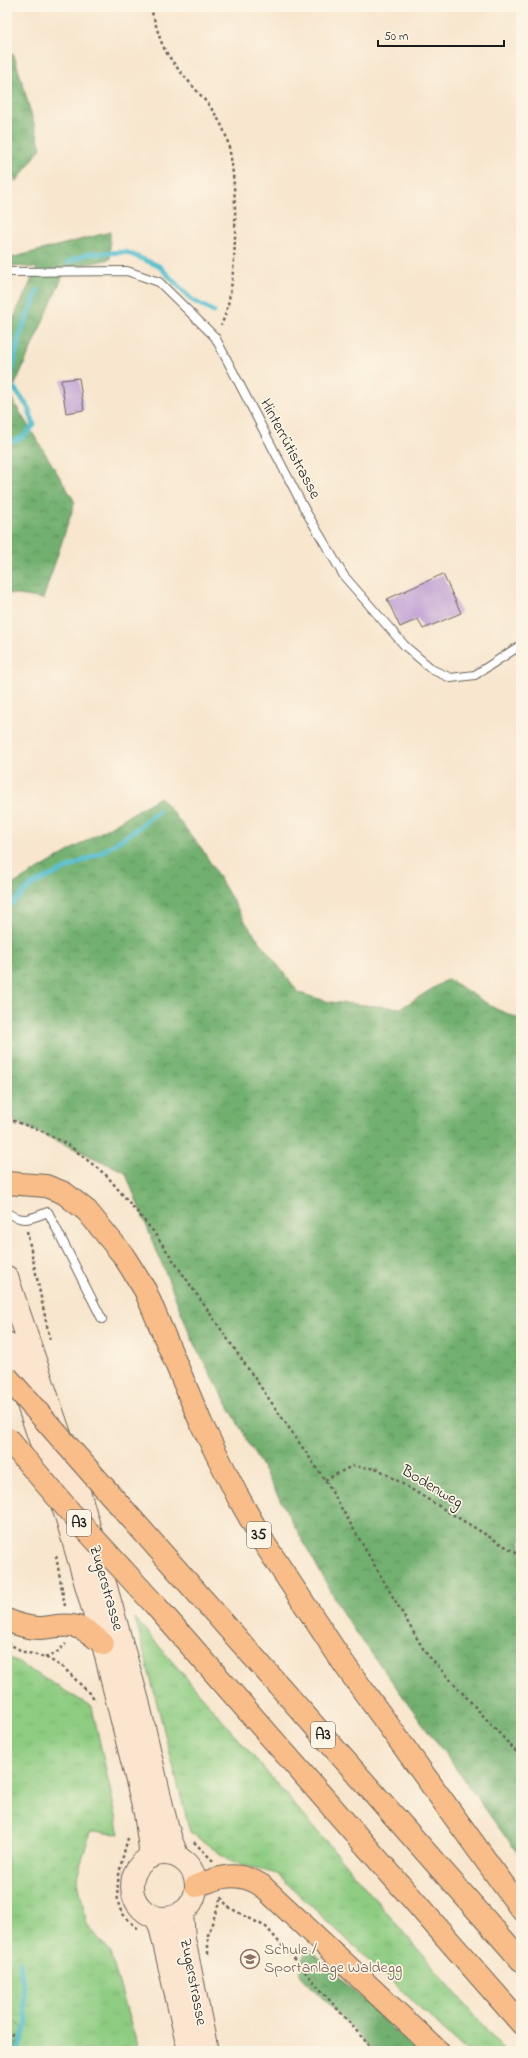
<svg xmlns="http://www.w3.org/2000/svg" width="528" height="2058" font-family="'Indie Flower',sans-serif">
	<defs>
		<pattern id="grass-tufts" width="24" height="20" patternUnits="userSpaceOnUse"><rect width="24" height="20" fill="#8ecc82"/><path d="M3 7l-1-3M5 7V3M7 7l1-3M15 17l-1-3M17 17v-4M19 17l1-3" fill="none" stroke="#7aaf70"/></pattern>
		<pattern id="forest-crowns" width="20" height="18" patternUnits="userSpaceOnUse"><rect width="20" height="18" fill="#72b070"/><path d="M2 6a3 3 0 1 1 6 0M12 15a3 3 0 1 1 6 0" fill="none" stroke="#5d8e5b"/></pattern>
		<pattern id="park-dots" width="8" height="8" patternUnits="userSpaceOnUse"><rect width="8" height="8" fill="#8ecc82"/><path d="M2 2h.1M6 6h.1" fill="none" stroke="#7aaf70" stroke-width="1.8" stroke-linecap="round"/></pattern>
	</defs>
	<rect width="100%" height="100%" fill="#fcf5e5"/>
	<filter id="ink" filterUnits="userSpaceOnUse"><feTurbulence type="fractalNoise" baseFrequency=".025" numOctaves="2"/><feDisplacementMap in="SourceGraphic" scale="8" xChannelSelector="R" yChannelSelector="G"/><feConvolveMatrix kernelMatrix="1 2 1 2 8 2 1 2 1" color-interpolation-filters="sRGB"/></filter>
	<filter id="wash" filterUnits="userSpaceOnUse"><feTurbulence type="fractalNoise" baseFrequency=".012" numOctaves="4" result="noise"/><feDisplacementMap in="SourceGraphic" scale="16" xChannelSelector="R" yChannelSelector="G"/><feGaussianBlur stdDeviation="0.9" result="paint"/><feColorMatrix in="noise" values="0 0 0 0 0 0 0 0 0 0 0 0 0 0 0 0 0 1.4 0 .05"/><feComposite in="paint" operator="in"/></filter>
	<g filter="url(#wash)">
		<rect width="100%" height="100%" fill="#f8e6ce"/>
		<path fill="url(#grass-tufts)" stroke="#55744f" d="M135,1618L505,2051H466L277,1874L232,1862L190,1832Z
			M7,1656L92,1707L120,1834L90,1832L77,1877L87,1924L110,1953L139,2051H13L25,2029L7,2016Z"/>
		<path fill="url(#forest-crowns)" stroke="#476646" d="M7,54L14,55L41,148L16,182L7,165Z
			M110,232V259L66,269L10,396L75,502L43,599L7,593V332L37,268L7,265V259Z
			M160,797L202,849L248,926L299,993L330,1002L401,1008L448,979L496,1009L521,1019V1858L345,1617L194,1344L125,1172L7,1118V888Z
			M306,1945L417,2051H374L300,1975Z"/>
		<path fill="url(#park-dots)" stroke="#55744f" d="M7,2016L25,2029L13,2051H7Z"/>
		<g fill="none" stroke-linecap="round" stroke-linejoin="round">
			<path stroke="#53becf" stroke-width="5" d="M68,262L87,254L126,252L159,266L192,300L214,312
				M7,444L23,437L34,425L28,407L10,383L19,337L38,290
				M7,908L33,884L102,852L133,832L158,811
				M18,2051L27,2022L20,1962"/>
		</g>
		<g id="blocks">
			<path fill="#be9dd4" d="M79,378L84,410L66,413L61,380Z
				M443,574L461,613L423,629L418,619L400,627L387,599Z"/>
		</g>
	</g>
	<g filter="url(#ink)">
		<use href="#blocks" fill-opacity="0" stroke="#69635a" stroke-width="1"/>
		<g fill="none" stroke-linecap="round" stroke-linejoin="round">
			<defs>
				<path id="service" d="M7,272L127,271L159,282L215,337L305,510L344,576L405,646L433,670L451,678L475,675L521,645
					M7,1213C25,1223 29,1219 48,1212L102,1319"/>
				<path id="secondary" d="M7,1277L79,1491L138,1701L163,1810L171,1840L178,1857
					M7,1343L67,1519L103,1644L145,1813L150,1848L149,1857
					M132 1886a32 32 0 1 1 64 0a32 32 0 1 1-64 0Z
					M182,1912L184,1939L207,2051
					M155,1917L160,1926L189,2051"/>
				<path id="motorway" d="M7,1183L46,1186L64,1193L87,1211L123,1255L145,1290L201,1423L237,1495L264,1543L344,1664L521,1909
					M124,1510L521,1960
					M155,1605L521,2023
					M7,1620C18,1625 28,1628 40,1628C54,1627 67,1623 80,1628C89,1631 96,1638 103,1644
					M196,1886C219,1877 238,1870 261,1885L438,2051"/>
			</defs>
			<use href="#service" stroke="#69635a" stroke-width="10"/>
			<use href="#secondary" stroke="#69635a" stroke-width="24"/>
			<use href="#motorway" stroke="#69635a" stroke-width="24"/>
			<path stroke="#69635a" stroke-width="2.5" stroke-dasharray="3 3" stroke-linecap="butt" d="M150,7C156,22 159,42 168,55C186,83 215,104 226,136C239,174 239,291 221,325
				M7,1121L11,1120L42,1131L70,1146L107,1176L153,1231L325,1480L425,1652L521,1757
				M27,1231L50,1340
				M325,1480L352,1466L378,1469L521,1556
				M56,1556L65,1606
				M7,1643L24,1652L45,1657L63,1667L96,1700
				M45,1657L55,1654L66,1644
				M128,1838C123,1857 110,1896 123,1914C127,1919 133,1924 138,1929
				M194,1842L213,1861
				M221,1897L228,1907L266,1927L374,2051
				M208,1954V1935L221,1897
				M7,2029L12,2034L7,2043"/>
			<use href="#service" stroke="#fff" stroke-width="8"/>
			<use href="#secondary" stroke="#fce5cf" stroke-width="22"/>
			<use href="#motorway" stroke="#f8bd88" stroke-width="22"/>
			<defs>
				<path id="motorway-bridge" d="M7,1377L124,1510
					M7,1438L70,1512L155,1605"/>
			</defs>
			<use href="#motorway-bridge" stroke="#69635a" stroke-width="24" stroke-linecap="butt"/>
			<use href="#motorway-bridge" stroke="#f8bd88" stroke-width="22"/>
		</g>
	</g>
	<defs>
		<symbol id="school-ring" viewBox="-11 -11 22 22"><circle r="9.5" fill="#fcf5e5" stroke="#8d6e63" stroke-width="1.5"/><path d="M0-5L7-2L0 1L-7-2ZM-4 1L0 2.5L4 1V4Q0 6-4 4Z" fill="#8d6e63"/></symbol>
	</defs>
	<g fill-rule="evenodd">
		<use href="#school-ring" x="239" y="1948" width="22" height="22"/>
	</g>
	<g text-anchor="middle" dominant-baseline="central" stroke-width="3.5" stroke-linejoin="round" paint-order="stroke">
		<g fill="#fcf5e5" stroke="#5f5d58" stroke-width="1">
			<rect x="67" y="1510" width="24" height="26" rx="3"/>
			<rect x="247" y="1522" width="24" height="26" rx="3"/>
			<rect x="311" y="1722" width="24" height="26" rx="3"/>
		</g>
		<g font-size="15" font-weight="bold" fill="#1c1c1c">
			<text x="79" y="1523">A3</text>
			<text x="259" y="1535">35</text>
			<text x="323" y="1735">A3</text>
		</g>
		<g font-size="16" fill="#1c1c1c" stroke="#fcf5e5">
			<text transform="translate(290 449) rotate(62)">Hinterrütistrasse</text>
			<text transform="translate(432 1487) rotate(31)">Bodenweg</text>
			<text transform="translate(106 1588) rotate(74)">Zugerstrasse</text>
			<text transform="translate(193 1982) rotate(79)">Zugerstrasse</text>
		</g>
		<g font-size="16" fill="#785e54" stroke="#fcf5e5" text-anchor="start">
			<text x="264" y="1950">Schule /<tspan x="264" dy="18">Sportanlage Waldegg</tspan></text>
		</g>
	</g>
	<rect width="528" height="2058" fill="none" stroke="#fcf5e5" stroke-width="24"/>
	<path d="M378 40v6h126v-6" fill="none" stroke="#1c1c1c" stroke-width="2"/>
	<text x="384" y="40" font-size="12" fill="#1c1c1c" stroke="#fcf5e5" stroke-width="3" paint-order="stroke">50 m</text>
</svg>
